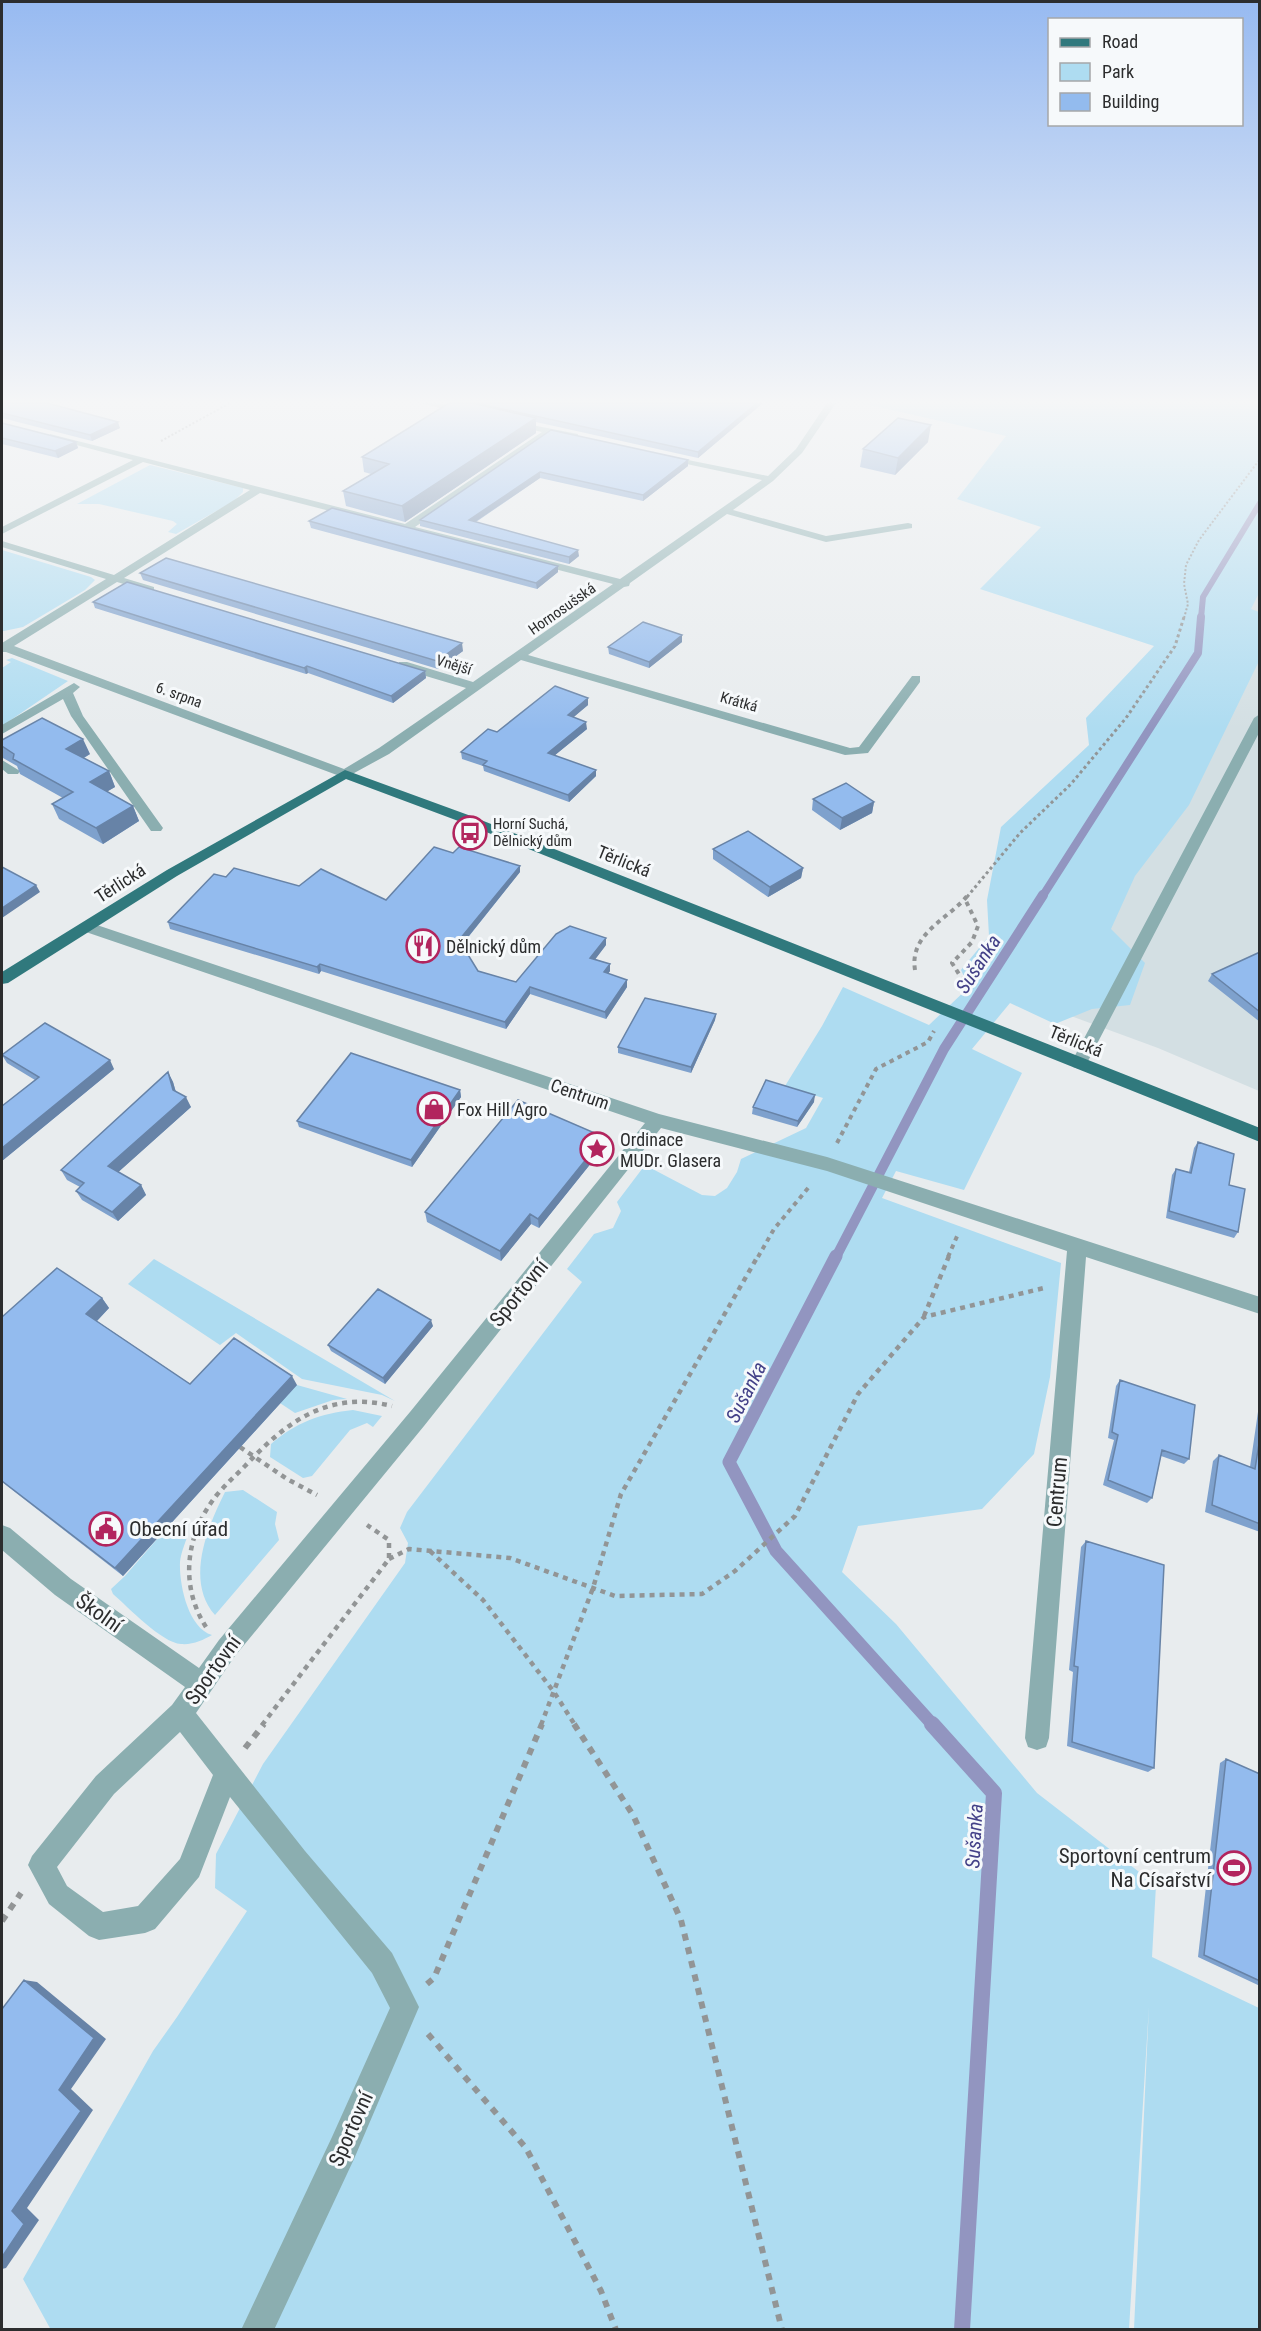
<svg xmlns="http://www.w3.org/2000/svg" width="1261" height="2331" font-family="'Roboto Condensed',sans-serif">
	<rect width="100%" height="100%" fill="#e8ecee"/>
	<path fill="#d3dfe3" d="M1259,591V1091L1158,1048L1022,998L1244,623Z"/>
	<path fill="#aedcf1" d="M861,403H1259L1260,591L1251,609L1259,612V661L1189,805L1135,876L1111,929L1145,963L1130,1005L1092,1009L1055,1024L1010,1003L972,1049L1022,1073L964,1190L896,1171L882,1198L1061,1263L1050,1377L1034,1454L982,1509L858,1526L842,1572L896,1624L1037,1793L1156,1885L1152,1957L1259,2008V2329H1134L1149,2006L1129,2329L51,2330L23,2279L153,2051L177,2017L247,1911L215,1888L216,1854L263,1764L405,1563L408,1543L400,1528L407,1512L582,1282L567,1269L594,1234L613,1228L621,1211L617,1202L645,1165L702,1195L715,1196L727,1188L737,1172L741,1159L806,1128L823,1098L785,1086L822,1026L843,987L929,1025L969,987L961,970L989,936L987,900L1001,827L1089,745L1086,718L1154,646L980,589L1041,527L957,499L1006,436Z
		M150,465L243,488V492L234,501L176,534L168,532L177,524L173,521L99,504H77Z
		M2,550L91,577L95,580L85,590L23,627L4,631H2Z
		M12,658L68,681L2,726V668L11,662L6,660Z
		M154,1259L395,1401L382,1395L302,1379L236,1333L220,1345L128,1284Z
		M297,1385L347,1399L333,1400L295,1413L280,1403Z
		M353,1410L382,1416L373,1427L367,1423L350,1430L312,1476L303,1478L270,1457L271,1444C295,1423 321,1413 353,1410Z
		M243,1490L277,1512L275,1524L279,1540L215,1615C185,1581 207,1528 225,1492Z
		M172,1522L188,1535C185,1543 181,1553 180,1562C179,1584 188,1628 212,1635C203,1640 193,1645 181,1644C162,1643 128,1607 113,1594L111,1589L125,1576Z"/>
	<g fill="none" stroke-linecap="round" stroke-linejoin="round">
		<path stroke="#9295c0" stroke-width="6" d="M1201,618L1203,597L1260,503"/>
		<path stroke="#9295c0" stroke-width="8" d="M1042,897L1198,653L1201,617"/>
		<path stroke="#9295c0" stroke-width="10" d="M836,1257L944,1049L1043,895"/>
		<path stroke="#9295c0" stroke-width="13" d="M836,1256L729,1462L776,1551L933,1725"/>
		<path stroke="#9295c0" stroke-width="16" d="M932,1724L994,1793L962,2330"/>
		<path stroke="#929596" stroke-width="2" stroke-dasharray="2 2" stroke-linecap="butt" d="M161,441L230,403
			M1184,618L1188,604L1184,584L1186,565L1199,540L1260,459"/>
		<path stroke="#929596" stroke-width="3" stroke-dasharray="3 3" stroke-linecap="butt" d="M967,897L1020,833L1071,784L1126,718L1175,646L1184,617"/>
		<path stroke="#929596" stroke-width="4" stroke-dasharray="4.5 4.5" stroke-linecap="butt" d="M915,970C909,933 949,919 968,895
			M960,989L964,982L952,963L972,942L978,926L965,899
			M837,1143L876,1069L928,1042L934,1031
			M758,1257L774,1229L809,1187
			M948,1257L958,1234"/>
		<path stroke="#929596" stroke-width="4.5" stroke-dasharray="5 5" stroke-linecap="butt" d="M924,1316L949,1256
			M240,1447L287,1479L317,1495
			M430,1551L483,1600L554,1692L575,1725
			M389,1559L409,1549L510,1558L615,1596L702,1594L735,1571L795,1516L858,1394L924,1317L1044,1288
			M206,1627C179,1585 186,1534 216,1496C225,1485 235,1476 245,1466C286,1422 328,1390 392,1406
			M262,1725L389,1559V1540L367,1525
			M541,1725L593,1588L621,1494L758,1256"/>
		<path stroke="#929596" stroke-width="6" stroke-dasharray="7 7" stroke-linecap="butt" d="M574,1724L633,1815L681,1920L782,2330
			M245,1748L264,1724
			M2,1921L21,1893
			M427,1984L434,1978L542,1724
			M428,2034L526,2148L601,2291L616,2330"/>
		<path fill="#8baeb0" fill-rule="evenodd" d="M421,403H438L470,412L466,415Z
			M827,403H836L802,453L773,481L733,510L826,536L908,523L912,524V528L826,542L727,514L630,583L629,586L624,587L528,655L850,748L859,747L912,676H920V682L868,753L845,755L521,660L389,754L345,778L6,652H2V643L106,579L2,547V541L114,575L250,490L143,462L2,534V527L133,460L50,438V434L405,524L542,432L511,425V421L578,434V438L575,439L551,434L415,527L620,579L762,480L663,459V455L768,476L796,449ZM260,493L613,584L473,682L407,662H399V668L466,688L379,748L344,769L14,646L117,582L150,592L154,591V587L124,578Z
			M74,683L80,687L73,693L83,716L163,828L161,831H151L71,716L63,699L2,734V725Z
			M1260,714V731L1087,1063L1085,1067L1079,1069L1073,1067L1071,1063L1254,718Z
			M2,760L20,771L18,774H8L2,769Z
			M88,922L659,1114L827,1157L1260,1297V1314L1086,1257L1049,1738L1046,1747L1037,1750L1028,1747L1025,1738L1067,1251L827,1171L661,1128L424,1426L235,1656L196,1713L305,1851L392,1953L419,2007L354,2159L274,2330H241L332,2137L390,2008L372,1973L230,1797L199,1877L155,1929L145,1933L99,1940L89,1936L49,1904L28,1865L32,1856L96,1776L172,1705L185,1687L55,1595L2,1550V1525L10,1528L71,1579L199,1668L219,1640L410,1412L645,1123L83,931L80,927ZM180,1732L213,1775L180,1859L138,1906L103,1912L67,1886L57,1867L114,1794Z"/>
		<path fill="#30797d" fill-rule="evenodd" d="M345,770L471,816L1260,1128V1142L461,822L346,779L177,876L8,983L2,984V972L167,870Z"/>
	</g>
	<path fill="#7ea1cd" d="M2,403L120,428L92,441L2,418Z
		M449,403H763L698,458L536,422V433L405,522L346,506L343,491L371,474L364,472L362,457Z
		M2,423L76,442L78,448L58,458L2,444Z
		M551,430L688,466L643,501L540,478L476,522L579,556L569,564L420,526V520Z
		M928,442L895,475L860,467L863,449Z
		M309,521L558,566V572L537,589L311,528Z
		M140,573L463,651L438,669L143,580Z
		M93,602L425,671L426,678L393,703L308,673L306,674L95,608Z
		M682,642L649,668L609,654L608,647Z
		M588,698V705L573,717L587,729L555,755L596,776L569,802L484,771L483,766L462,759L461,752L497,732Z
		M2,740L90,754L84,758L109,771L115,787L106,792L133,806L139,821L103,844L59,819L52,804L63,798L20,774L17,766L3,758L2,754Z
		M813,799L874,802L872,813L840,830L812,810Z
		M713,849L803,868L801,878L768,897L713,859Z
		M520,872L462,945L478,971L516,982L606,945L595,959L610,964V971L608,974L627,980V987L606,1019L530,994L506,1029L321,971L319,974L170,929L168,922L226,877L299,886L386,900Z
		M1260,952V1022L1208,981L1212,974Z
		M716,1014L715,1020L691,1073L618,1053V1047Z
		M2,1055L114,1069L2,1161V1106L35,1080L7,1063Z
		M168,1072L173,1082L176,1092L191,1107L118,1172L141,1185L146,1195L118,1221L82,1200L76,1191L80,1187L67,1180L61,1170Z
		M460,1090L461,1097L412,1167L299,1127L297,1121Z
		M814,1102L797,1127L752,1114L753,1107Z
		M1198,1142L1229,1185L1238,1232L1234,1238L1166,1218L1172,1175L1176,1169L1189,1172L1194,1148Z
		M604,1147L539,1228L531,1224L501,1261L427,1222L425,1212Z
		M102,1298L109,1308L97,1321L190,1384L297,1385L123,1576L2,1482V1317Z
		M433,1326L385,1384L331,1351L328,1345Z
		M1120,1380L1189,1459L1184,1464L1161,1456L1152,1498L1147,1503L1103,1485L1114,1440L1108,1438L1116,1386Z
		M1260,1398V1532L1205,1512L1213,1461L1219,1455L1250,1467Z
		M1086,1541L1154,1768L1148,1772L1067,1746L1073,1672L1069,1670L1081,1547Z
		M1226,1759L1260,1774V1986L1198,1957L1220,1763Z"/>
	<path fill="#6783a7" d="M757,403H763L698,458V452Z
		M536,418V433L405,522L402,506Z
		M118,422L120,428L92,441L90,435Z
		M931,425L928,442L895,475L898,458Z
		M76,442L78,448L58,458L55,451Z
		M688,460V466L643,501V495Z
		M540,472V478L469,526V520Z
		M578,550L579,556L569,564V557Z
		M558,566V572L537,589L536,583Z
		M682,635V642L649,668V662Z
		M462,643L463,651L438,669L437,661Z
		M307,666L308,673L306,674L304,668Z
		M425,671L426,678L393,703L391,696Z
		M588,698V705L568,722V715Z
		M586,722L587,729L549,760L548,753Z
		M83,739L90,754L73,764L66,749Z
		M596,770V776L569,802L568,795Z
		M109,771L115,787L96,798L90,782Z
		M874,802L872,813L840,830L842,818Z
		M133,806L139,821L103,844L96,828Z
		M520,866V872L460,947L459,940Z
		M803,868L801,878L768,897L770,887Z
		M36,885L40,892L2,918V908Z
		M606,938V945L591,965L590,958Z
		M320,964L321,971L319,974L317,967Z
		M610,964V971L604,979V972Z
		M627,980V987L606,1019L605,1012Z
		M530,987V994L506,1029L505,1022Z
		M716,1014L715,1020L691,1073V1067Z
		M110,1060L114,1069L2,1161V1148Z
		M168,1072L173,1082L178,1100L173,1090Z
		M460,1090L461,1097L412,1167L411,1160Z
		M815,1095L814,1102L797,1127L798,1121Z
		M186,1097L191,1107L114,1176L108,1166Z
		M604,1137V1147L539,1228L538,1219Z
		M141,1185L146,1195L118,1221L112,1212Z
		M530,1214L531,1224L501,1261L500,1251Z
		M102,1298L109,1308L94,1324L86,1314Z
		M431,1320L433,1326L385,1384L383,1378Z
		M292,1376L297,1385L123,1576L115,1568Z
		M24,1980L37,1982L106,2039L71,2089L93,2110L27,2208L39,2220L6,2268L2,2269V2257L12,2211L59,2090Z"/>
	<path fill="#93bbee" stroke="#6783a7" stroke-width="1.5" d="M2,403H47L118,422L90,435L2,413Z
		M449,403H472L536,418L402,506L343,491L389,464L362,457Z
		M476,403H757L698,452Z
		M898,418L931,425L898,458L863,449Z
		M2,423L76,442L55,451L2,438Z
		M551,430L688,460L643,495L540,472L469,520L578,550L569,557L420,520Z
		M332,508L558,566L536,583L309,521Z
		M166,558L462,643L437,661L140,573Z
		M127,582L425,671L391,696L307,666L304,668L93,602Z
		M643,622L682,635L649,662L608,647Z
		M555,686L588,698L568,715L586,722L548,753L596,770L568,795L483,765L487,761L461,752L488,729L497,732Z
		M42,718L83,739L66,749L109,771L90,782L133,806L96,828L52,804L73,792L13,759L14,754L2,746V740Z
		M846,783L874,802L842,818L813,799Z
		M748,831L803,868L770,887L713,849Z
		M434,847L453,853L459,847L520,866L459,940L478,971L516,982L556,934L570,926L606,938L590,958L610,964L604,972L627,980L605,1012L530,987L505,1022L320,964L317,967L168,922L214,874L226,877L234,868L299,886L321,869L386,900Z
		M2,867L36,885L2,908Z
		M1260,952V1012L1212,974Z
		M645,998L716,1014L691,1067L618,1047Z
		M45,1023L110,1060L2,1148V1106L39,1077L2,1055Z
		M351,1053L460,1090L411,1160L297,1121Z
		M168,1072L173,1090L186,1097L108,1166L141,1185L112,1212L76,1191L84,1183L61,1170Z
		M766,1080L815,1095L798,1121L753,1107Z
		M518,1100L604,1137L538,1219L530,1214L500,1251L425,1212Z
		M1198,1142L1234,1154L1229,1185L1245,1189L1238,1232L1169,1211L1176,1169L1191,1173Z
		M57,1268L102,1298L86,1314L190,1384L234,1338L292,1376L115,1568L2,1481V1317Z
		M378,1289L431,1320L383,1378L328,1345Z
		M1120,1380L1195,1405L1189,1459L1162,1450L1152,1498L1108,1480L1118,1435L1112,1432Z
		M1260,1437V1524L1212,1505L1219,1455L1255,1469Z
		M1086,1541L1164,1565L1154,1768L1072,1742L1078,1667L1074,1666Z
		M1226,1759L1260,1774V1981L1204,1955Z
		M24,1980L94,2038L59,2090L81,2111L12,2211L24,2224L2,2257V2009Z"/>
	<linearGradient id="sky" x2="0" y2="1"><stop stop-color="#97baf1"/><stop offset="0.55" stop-color="#f5f6f7"/><stop offset="1" stop-color="#f5f6f7" stop-opacity="0"/></linearGradient>
	<rect width="1261" height="730" fill="url(#sky)"/>
	<defs>
		<symbol id="bus-ring" viewBox="-11 -11 22 22"><circle r="9.5" fill="#f6f9fb" stroke="#b2255e" stroke-width="1.5"/><path d="M-5-6H5V4H4V6H2V4H-2V6H-4V4H-5ZM-3.5-4V0h7V-4ZM-3.5 1.2v1.5H-2V1.2ZM2 1.2v1.5H3.5V1.2Z" fill="#b2255e"/></symbol>
		<symbol id="restaurant-ring" viewBox="-11 -11 22 22"><circle r="9.5" fill="#f6f9fb" stroke="#b2255e" stroke-width="1.5"/><path d="M-5-6h1v4h1v-4h1v4h1v-4h1v5L-1.5 .5V6h-2V.5L-5-1ZM5-6V6H3V1.5H1.5Q1.5-4 5-6Z" fill="#b2255e"/></symbol>
		<symbol id="shop-ring" viewBox="-11 -11 22 22"><circle r="9.5" fill="#f6f9fb" stroke="#b2255e" stroke-width="1.5"/><path d="M-5-2.5h2.3a2.7 3.5 0 0 1 5.4 0H5L5.5 6h-11ZM-1.5-2.5h3a1.5 2.3 0 0 0-3 0Z" fill="#b2255e"/></symbol>
		<symbol id="sight-ring" viewBox="-11 -11 22 22"><circle r="9.5" fill="#f6f9fb" stroke="#b2255e" stroke-width="1.5"/><path d="M0-6L1.8-2.2L6-1.7L2.9 1.2L3.7 5.4L0 3.3L-3.7 5.4L-2.9 1.2L-6-1.7L-1.8-2.2Z" fill="#b2255e"/></symbol>
		<symbol id="civic-ring" viewBox="-11 -11 22 22"><circle r="9.5" fill="#f6f9fb" stroke="#b2255e" stroke-width="1.5"/><path d="M-.6-6.5H3V-4.5H.6V-3L4-1V1h2V6H-6V1h2V-1L-.6-3ZM-1.2 2.5V6h2.4V2.5Z" fill="#b2255e"/></symbol>
		<symbol id="stadium-ring" viewBox="-11 -11 22 22"><circle r="9.5" fill="#f6f9fb" stroke="#b2255e" stroke-width="1.5"/><path d="M0-5a6.5 5 0 1 0 0 10a6.5 5 0 1 0 0-10ZM-3.5-1.8h7v3.6h-7Z" fill="#b2255e"/></symbol>
	</defs>
	<g fill-rule="evenodd">
		<use href="#bus-ring" x="451" y="814" width="38" height="38"/>
		<use href="#restaurant-ring" x="404" y="927" width="38" height="38"/>
		<use href="#shop-ring" x="415" y="1090" width="38" height="38"/>
		<use href="#sight-ring" x="578" y="1130" width="38" height="38"/>
		<use href="#civic-ring" x="87" y="1510" width="38" height="38"/>
		<use href="#stadium-ring" x="1215" y="1849" width="38" height="38"/>
	</g>
	<g text-anchor="middle" dominant-baseline="central" stroke-width="6" stroke-linejoin="round" paint-order="stroke">
		<g font-size="15" fill="#2c2d2e" stroke="#f6f9fb">
			<text transform="translate(562 609) rotate(-35)">Hornosušská</text>
			<text transform="translate(454 665) rotate(17)">Vnější</text>
			<text transform="translate(179 695) rotate(20)">6. srpna</text>
			<text transform="translate(739 702) rotate(16)">Krátká</text>
		</g>
		<g font-size="15" fill="#2c2d2e" stroke="#f6f9fb" text-anchor="start">
			<text x="493" y="824">Horní Suchá,<tspan x="493" dy="17">Dělnický dům</tspan></text>
		</g>
		<g font-size="18" fill="#2c2d2e" stroke="#f6f9fb">
			<text transform="translate(624 861) rotate(22)">Těrlická</text>
			<text transform="translate(120 883) rotate(-33)">Těrlická</text>
			<text transform="translate(1076 1041) rotate(22)">Těrlická</text>
			<text transform="translate(580 1094) rotate(19)">Centrum</text>
		</g>
		<g font-size="18" fill="#2c2d2e" stroke="#f6f9fb" text-anchor="start">
			<text x="446" y="946">Dělnický dům</text>
			<text x="457" y="1109">Fox Hill Agro</text>
			<text x="620" y="1139">Ordinace<tspan x="620" dy="21">MUDr. Glasera</tspan></text>
		</g>
		<g font-size="20" font-style="italic" fill="#434188" stroke="#f6f9fb">
			<text transform="translate(978 964) rotate(-57)">Sušanka</text>
			<text transform="translate(746 1392) rotate(-63)">Sušanka</text>
			<text transform="translate(974 1836) rotate(-87)">Sušanka</text>
		</g>
		<g font-size="21" fill="#2c2d2e" stroke="#f6f9fb">
			<text transform="translate(519 1293) rotate(-51)">Sportovní</text>
			<text transform="translate(1057 1492) rotate(-85)">Centrum</text>
			<text transform="translate(99 1613) rotate(35)">Školní</text>
			<text transform="translate(213 1670) rotate(-54)">Sportovní</text>
			<text transform="translate(351 2129) rotate(-66)">Sportovní</text>
		</g>
		<g font-size="21" fill="#2c2d2e" stroke="#f6f9fb" text-anchor="start">
			<text x="129" y="1529">Obecní úřad</text>
			<text x="1211" y="1856" text-anchor="end">Sportovní centrum<tspan x="1211" dy="24">Na Císařství</tspan></text>
		</g>
	</g>
	<rect width="1261" height="2331" fill="none" stroke="#2c2d2e" stroke-width="6"/>
	<rect x="1048" y="18" width="195" height="108" fill="#f6f9fb" stroke="#a5a7a9" stroke-width="1.5"/>
	<rect x="1060" y="38" width="30" height="9" fill="#30797d" stroke="#a5a7a9" stroke-width="1.5"/>
	<text x="1102" y="48" font-size="18" fill="#2c2d2e">Road</text>
	<rect x="1060" y="63" width="30" height="18" fill="#aedcf1" stroke="#a5a7a9" stroke-width="1.5"/>
	<text x="1102" y="78" font-size="18" fill="#2c2d2e">Park</text>
	<rect x="1060" y="93" width="30" height="18" fill="#93bbee" stroke="#a5a7a9" stroke-width="1.5"/>
	<text x="1102" y="108" font-size="18" fill="#2c2d2e">Building</text>
</svg>
